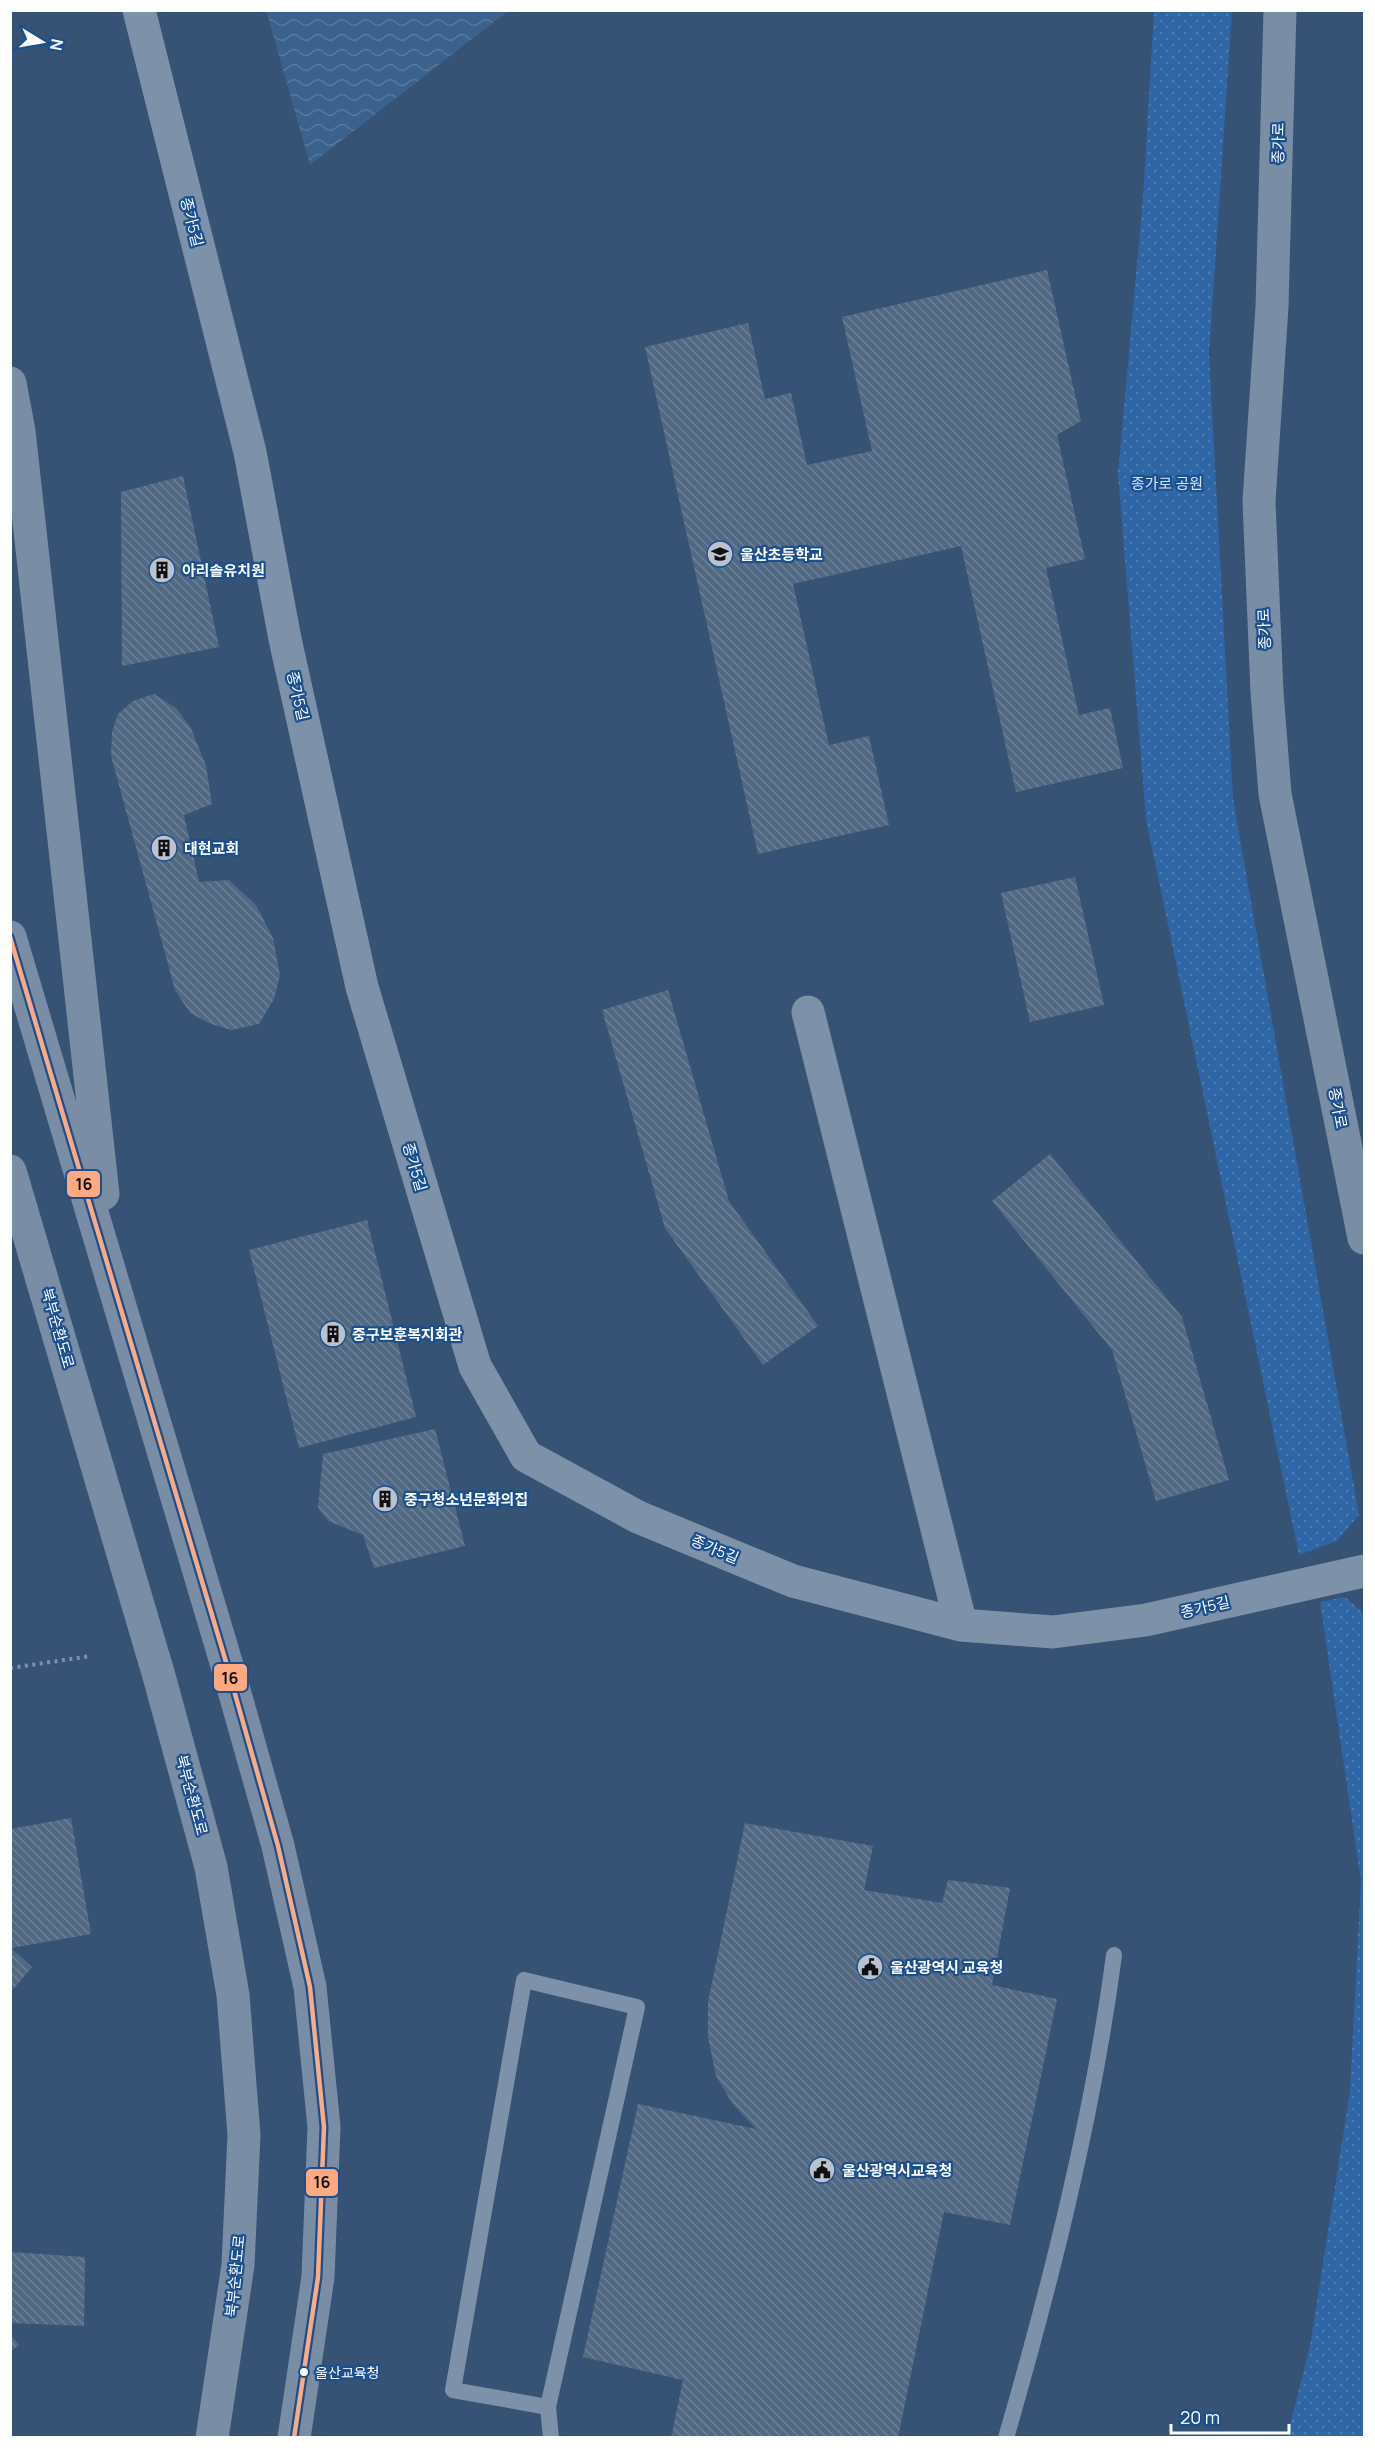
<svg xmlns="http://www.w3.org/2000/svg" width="1375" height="2448" font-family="Manrope,'Noto Sans KR',sans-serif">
	<defs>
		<pattern id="park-dots" width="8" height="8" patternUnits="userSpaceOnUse" patternTransform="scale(1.5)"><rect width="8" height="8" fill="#2f66a5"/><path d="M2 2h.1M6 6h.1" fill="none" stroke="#4e7db2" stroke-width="1.8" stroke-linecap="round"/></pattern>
		<pattern id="water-waves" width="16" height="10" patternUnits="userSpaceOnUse" patternTransform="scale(1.5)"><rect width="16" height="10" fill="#3b618d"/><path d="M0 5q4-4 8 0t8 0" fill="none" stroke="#58799e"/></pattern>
		<pattern id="building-back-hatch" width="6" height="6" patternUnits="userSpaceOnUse" patternTransform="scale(1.5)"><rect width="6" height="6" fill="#526984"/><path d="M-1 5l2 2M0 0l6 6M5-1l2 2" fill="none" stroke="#6c8096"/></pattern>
	</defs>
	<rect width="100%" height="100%" fill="#365274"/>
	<path fill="url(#park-dots)" d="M1154,11H1232L1209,354L1233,799L1359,1515L1337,1541L1299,1555L1146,819L1118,474L1143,198Z
		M1345,1597L1364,1614V2437H1287L1310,2346L1350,2091L1361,1881L1320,1602Z"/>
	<path fill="url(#water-waves)" d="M266,10H508V11L310,165Z"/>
	<path fill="url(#building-back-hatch)" d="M1047,270L1081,421L1057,435L1085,559L1046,568L1079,715L1110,708L1123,768L1016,792L961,546L793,584L829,745L869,736L889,825L758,854L645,347L748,323L765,399L791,393L807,465L872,451L842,317Z
		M183,476L219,647L122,666L121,492Z
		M154,694L176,708L191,728L206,766L212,804L184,815L199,882L229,880L256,905L273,938L280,975L274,999L259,1024L231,1030L211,1024L190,1013L175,990L111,756L112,732L118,714L133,701Z
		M1075,877L1104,1005L1030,1022L1001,893Z
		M668,990L729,1201L818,1326L763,1365L665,1228L602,1010Z
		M1050,1154L1182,1317L1229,1480L1156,1501L1112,1350L992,1201Z
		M367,1220L416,1417L299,1448L249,1250Z
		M435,1429L465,1546L374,1568L363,1535L328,1521L318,1508L323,1454Z
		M71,1818L91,1934L11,1948L32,1967L10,1993V1829Z
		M745,1823L873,1846L864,1890L942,1903L948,1880L1010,1888L992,1985L1057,1999L1010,2225L944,2212L898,2438H671L683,2380L583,2357L638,2104L756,2129L732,2103L716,2076L708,2037V2002Z
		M10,2252L85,2257L84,2326L10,2323Z
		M10,2334L19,2345L10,2352Z"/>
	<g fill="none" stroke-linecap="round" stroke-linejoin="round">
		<path stroke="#7d92a8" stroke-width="4" stroke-dasharray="3 4.5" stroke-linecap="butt" d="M10,1668L91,1656"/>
		<path stroke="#7d92a8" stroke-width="16" d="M548,2407L453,2390L524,1980L637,2007L548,2407L551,2438
			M1006,2438C1051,2282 1093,2116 1114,1955"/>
		<path stroke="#7d92a8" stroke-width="33" d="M139,10L250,452L285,639L362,987L475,1366L526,1456L638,1517L793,1581L961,1625L1053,1632L1146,1620L1364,1571
			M808,1012L961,1625"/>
		<path stroke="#798da4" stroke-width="33" d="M1280,10L1272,307L1259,501L1267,692L1275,794L1364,1238
			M10,383L19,431L103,1194
			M10,937L226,1662L278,1846L310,1987L324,2127L318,2277L294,2438
			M10,1171L159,1676L211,1867L233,1995L244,2135L238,2265L212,2438"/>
		<defs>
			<path id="bus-1" d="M10,937L226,1662L278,1846L310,1987L324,2127L318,2277L294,2438"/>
		</defs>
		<use href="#bus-1" stroke="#1b4f8f" stroke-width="9"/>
		<use href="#bus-1" stroke="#ffa980" stroke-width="4.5"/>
	</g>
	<defs>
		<symbol id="school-disc" viewBox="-11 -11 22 22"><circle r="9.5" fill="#b9c2ce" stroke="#1b4f8f"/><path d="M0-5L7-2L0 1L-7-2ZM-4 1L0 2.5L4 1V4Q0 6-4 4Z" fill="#111"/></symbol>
		<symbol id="building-disc" viewBox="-11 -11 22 22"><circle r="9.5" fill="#b9c2ce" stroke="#1b4f8f"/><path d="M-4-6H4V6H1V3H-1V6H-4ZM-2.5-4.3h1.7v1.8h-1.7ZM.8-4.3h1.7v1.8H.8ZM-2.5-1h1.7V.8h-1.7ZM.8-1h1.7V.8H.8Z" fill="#111"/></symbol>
		<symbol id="civic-disc" viewBox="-11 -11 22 22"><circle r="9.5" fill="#b9c2ce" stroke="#1b4f8f"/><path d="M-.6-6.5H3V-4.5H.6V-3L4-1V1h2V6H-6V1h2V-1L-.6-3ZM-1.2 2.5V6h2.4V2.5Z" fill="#111"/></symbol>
	</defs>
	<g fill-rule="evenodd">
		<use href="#school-disc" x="705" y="539" width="30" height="30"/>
		<use href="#building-disc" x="147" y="555" width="30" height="30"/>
		<use href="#building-disc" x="149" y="833" width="30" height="30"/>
		<use href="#building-disc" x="318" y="1319" width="30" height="30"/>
		<use href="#building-disc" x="370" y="1484" width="30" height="30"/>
		<use href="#civic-disc" x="855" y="1952" width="30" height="30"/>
		<use href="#civic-disc" x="807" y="2155" width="30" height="30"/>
	</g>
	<circle fill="#fff" stroke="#1b4f8f" stroke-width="2" cx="304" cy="2372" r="5"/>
	<g text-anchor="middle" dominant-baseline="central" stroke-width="4.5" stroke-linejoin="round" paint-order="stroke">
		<g font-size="14" fill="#fff" stroke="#1b4f8f" text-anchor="start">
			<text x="315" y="2372">울산교육청</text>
		</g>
		<g font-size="15" fill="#fff" stroke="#1b4f8f">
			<text transform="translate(1278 143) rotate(-89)">종가로</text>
			<text transform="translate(192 222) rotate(76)">종가5길</text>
			<text transform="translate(1264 629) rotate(-92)">종가로</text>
			<text transform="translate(298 696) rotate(77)">종가5길</text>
			<text transform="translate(1338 1108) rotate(79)">종가로</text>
			<text transform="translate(415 1167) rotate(74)">종가5길</text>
			<text transform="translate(58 1328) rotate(74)">북부순환도로</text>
			<text transform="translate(715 1549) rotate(23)">종가5길</text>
			<text transform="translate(1205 1607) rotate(-13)">종가5길</text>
			<text transform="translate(192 1795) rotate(75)">북부순환도로</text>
			<text transform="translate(235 2276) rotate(-84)">북부순환도로</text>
		</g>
		<g font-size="15" fill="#cfe3fa" stroke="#1b4f8f">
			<text x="1167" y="483">종가로 공원</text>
		</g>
		<g font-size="15" font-weight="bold" fill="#fff" stroke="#1b4f8f" text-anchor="start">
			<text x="740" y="554">울산초등학교</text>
			<text x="182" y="570">아리솔유치원</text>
			<text x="184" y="848">대현교회</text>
			<text x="352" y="1334">중구보훈복지회관</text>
			<text x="404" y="1499">중구청소년문화의집</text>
			<text x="890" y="1967">울산광역시 교육청</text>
			<text x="842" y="2170">울산광역시교육청</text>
		</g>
	</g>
	<g stroke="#1b4f8f" stroke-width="2">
		<rect x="66" y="1170" width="35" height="28" rx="6" fill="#ffa980"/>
		<rect x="213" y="1663" width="35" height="29" rx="6" fill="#ffa980"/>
		<rect x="305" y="2168" width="34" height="29" rx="6" fill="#ffa980"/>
	</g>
	<g font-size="16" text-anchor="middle" font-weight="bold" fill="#111">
		<text x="84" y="1190">16</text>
		<text x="230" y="1684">16</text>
		<text x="322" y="2188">16</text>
	</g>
	<rect width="1375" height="2448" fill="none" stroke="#ffffff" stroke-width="24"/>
	<g transform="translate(42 42) rotate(101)" stroke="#1b4f8f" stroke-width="4.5" paint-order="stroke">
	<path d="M0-4.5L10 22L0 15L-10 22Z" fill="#ffffff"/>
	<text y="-9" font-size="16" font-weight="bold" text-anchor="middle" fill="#ffffff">N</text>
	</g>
	<path d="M1171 2424v9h118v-9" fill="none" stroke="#ffffff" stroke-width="3"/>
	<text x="1180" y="2424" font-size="18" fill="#ffffff" stroke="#1b4f8f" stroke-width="4.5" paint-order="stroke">20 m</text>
</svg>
